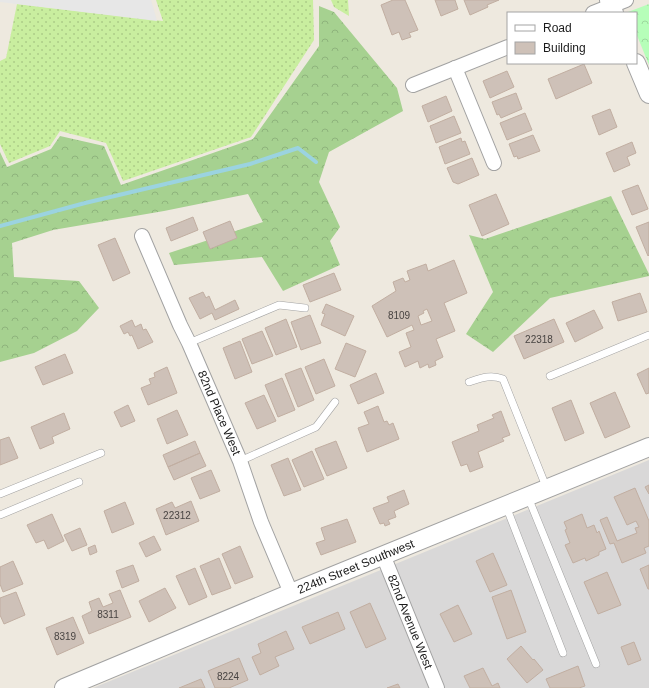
<svg xmlns="http://www.w3.org/2000/svg" width="649" height="688" font-family="Arial,sans-serif">
	<defs>
		<pattern id="grass-dots" width="8" height="8" patternUnits="userSpaceOnUse"><rect width="8" height="8" fill="#c9ee9f"/><path d="M2 2h.1M6 6h.1" fill="none" stroke="#accc88" stroke-width="1.8" stroke-linecap="round"/></pattern>
		<pattern id="forest-crowns" width="20" height="18" patternUnits="userSpaceOnUse"><rect width="20" height="18" fill="#a6d190"/><path d="M2 6a3 3 0 1 1 6 0M12 15a3 3 0 1 1 6 0" fill="none" stroke="#8eb37c"/></pattern>
		<pattern id="park-crowns" width="20" height="18" patternUnits="userSpaceOnUse"><rect width="20" height="18" fill="#b6feb9"/><path d="M2 6a3 3 0 1 1 6 0M12 15a3 3 0 1 1 6 0" fill="none" stroke="#9cd99e"/></pattern>
	</defs>
	<rect width="100%" height="100%" fill="#eee9df"/>
	<path fill="#d9d8d8" d="M649,460V688H93Z"/>
	<path fill="url(#grass-dots)" d="M156,0H313L314,40L251,137L123,181L106,143L60,131L50,146L9,163L0,144V61L6,58L17,4L163,21Z
		M331,0H348L349,16L334,7Z"/>
	<path fill="url(#forest-crowns)" d="M319,6L334,12L397,88L403,111L329,152L319,182L340,227L330,241L340,265L283,291L262,257L174,265L169,253L263,222L248,194L164,211L53,230L12,243L14,277L79,281L99,308L77,331L34,353L0,362V152L7,167L51,149L60,136L104,146L121,185L253,139L319,46Z
		M611,196L649,274V276L550,298L493,352L466,334L493,292L469,235L485,239Z"/>
	<path fill="url(#park-crowns)" d="M649,4V65L636,33V13L628,12Z"/>
	<path fill="#e7e7e7" d="M0,0H151L157,21L0,2Z"/>
	<g fill="none" stroke-linecap="round" stroke-linejoin="round">
		<path stroke="#9bd3e0" stroke-width="4" d="M0,226L85,203L250,164L298,148L316,162"/>
	</g>
	<path fill="#cec1b8" stroke="#c1aea1" fill-rule="evenodd" d="M393,0H405L418,30L409,33L411,37L402,40L399,32L392,35L381,5Z
		M435,0H455L458,9L441,16Z
		M464,0H499L487,5L488,7L470,15Z
		M584,64L592,83L556,99L548,79Z
		M507,71L514,87L490,98L483,81Z
		M516,93L522,109L501,118L499,114L497,115L492,102Z
		M446,96L452,111L428,122L422,106Z
		M610,109L617,127L599,135L592,116Z
		M525,113L532,130L507,140L500,123Z
		M454,116L461,133L436,143L430,126Z
		M533,135L540,151L518,159L517,156L514,157L509,144Z
		M461,138L462,142L465,141L470,154L445,164L439,147Z
		M632,142L636,153L627,157L630,165L614,172L606,153Z
		M472,158L479,175L458,184L453,182L447,168Z
		M638,185L648,209L632,215L622,191Z
		M496,194L509,224L482,236L469,205Z
		M193,217L198,230L171,241L166,228Z
		M230,221L237,238L210,249L203,232Z
		M649,222V255L648,256L636,227Z
		M115,238L130,273L113,281L98,245Z
		M454,260L467,293L444,303L455,331L436,339L443,357L435,361L436,365L429,368L428,364L420,368L418,361L405,367L399,352L411,347L406,333L414,330L412,325L387,337L372,306L396,291L393,282L403,278L405,282L410,280L407,271L426,264L428,271ZM427,309L432,321L421,325L418,316L424,313L423,311Z
		M334,273L341,290L310,302L303,285Z
		M203,292L206,298L209,296L215,310L235,300L239,309L215,320L212,313L200,319L189,298Z
		M640,293L647,312L618,321L612,302Z
		M326,304L354,316L345,336L321,325L325,314L322,313Z
		M594,310L603,328L575,342L566,323Z
		M310,315L321,343L301,350L291,322Z
		M286,319L297,347L276,355L265,328Z
		M554,319L564,342L524,359L514,336Z
		M132,320L135,327L141,324L143,330L146,329L153,342L138,349L132,335L130,336L128,332L124,334L120,326Z
		M262,331L273,356L252,364L242,339Z
		M240,341L252,372L235,379L223,348Z
		M346,343L366,351L355,377L335,369Z
		M65,354L73,373L43,385L35,367Z
		M324,359L335,386L316,394L305,367Z
		M167,367L177,393L148,405L141,388L151,384L149,379L155,377L154,373Z
		M301,368L314,400L298,407L285,374Z
		M649,368V393L646,394L637,374Z
		M376,373L384,393L358,404L350,385Z
		M282,378L295,410L278,417L265,385Z
		M615,392L630,427L605,438L590,403Z
		M264,395L276,421L257,429L245,403Z
		M571,400L584,433L565,441L552,408Z
		M128,405L135,421L121,427L114,412Z
		M378,406L384,422L387,421L389,425L393,423L399,439L367,452L358,428L369,424L364,412Z
		M177,410L188,435L167,444L157,419Z
		M501,411L510,435L502,438L504,441L478,452L483,467L470,472L467,464L461,466L452,442L479,431L477,425L494,418L492,415Z
		M64,413L70,429L52,437L54,443L40,449L31,427Z
		M9,437L18,458L0,465V440Z
		M195,441L200,453L168,467L163,455Z
		M336,441L347,468L327,476L315,449Z
		M312,451L324,479L304,487L292,460Z
		M200,453L206,466L174,480L168,467Z
		M288,458L301,490L284,496L271,465Z
		M211,470L220,491L200,499L191,478Z
		M649,485V494L645,487Z
		M635,488L649,521V546L644,548L646,553L622,563L614,543L610,544L600,520L607,517L617,541L637,533L635,528L639,527L636,521L627,525L614,497Z
		M404,490L409,504L394,511L396,517L388,520L390,524L385,526L384,523L380,524L373,508L389,502L387,497Z
		M191,501L199,521L166,535L156,509L172,502L175,508Z
		M125,502L134,524L112,533L104,511Z
		M52,514L64,541L48,549L44,540L36,543L27,525Z
		M582,514L587,528L594,525L597,533L599,531L606,549L599,552V555L586,561L585,558L573,563L565,545L570,543L565,530L567,529L564,522Z
		M347,519L356,542L321,555L316,543L325,540L321,528Z
		M80,528L87,545L72,551L64,535Z
		M154,536L161,550L146,557L139,543Z
		M95,545L97,552L90,555L88,548Z
		M240,546L253,577L235,584L222,554Z
		M493,553L507,585L490,592L476,561Z
		M219,558L231,588L212,595L200,566Z
		M13,561L23,584L3,592L0,584V567Z
		M133,565L139,581L122,588L116,571Z
		M649,565V589H648L640,569Z
		M195,568L207,597L189,605L176,576Z
		M607,572L621,605L598,614L584,582Z
		M165,588L176,608L149,622L139,601Z
		M120,590L131,617L89,634L82,616L92,611L89,602L99,598L103,607L113,603L109,594Z
		M511,590L526,632L507,639L492,597Z
		M16,592L25,615L4,624L0,615V598Z
		M370,603L386,639L366,648L350,612Z
		M458,605L472,634L454,642L440,614Z
		M338,612L345,629L310,644L302,627Z
		M73,617L84,643L57,655L46,628Z
		M286,631L294,649L275,657L279,666L260,675L252,657L261,653L258,644Z
		M634,642L641,660L628,665L621,647Z
		M521,646L533,660L534,659L543,670L527,683L507,659Z
		M239,658L248,680L229,688H215L208,671Z
		M578,666L585,686L579,688H550L546,679Z
		M483,668L492,686L498,683L500,688H470L464,676Z
		M201,679L205,688H179Z
		M398,684L400,688H387Z"/>
	<g fill="none" stroke-linecap="round" stroke-linejoin="round">
		<defs>
			<path id="service" d="M189,343L279,305L305,308
				M550,376L649,335
				M469,382C481,378 491,374 503,379L547,489
				M240,461L316,427L335,402
				M0,494L101,453
				M528,497L596,664
				M506,506L563,653
				M0,515L79,482"/>
			<g id="minor">
				<path d="M593,13L626,0"/>
				<path d="M455,68L494,163"/>
				<path d="M413,85L508,47"/>
				<path id="s1" d="M142,236L180,325L189,343L240,461L261,522L291,593"/>
				<path id="s2" d="M383,555L437,688"/>
			</g>
			<g id="tertiary">
				<path d="M609,0L614,13"/>
				<path d="M636,63L649,94"/>
				<path id="s3" d="M64,688L291,593L649,447"/>
			</g>
		</defs>
		<use href="#service" stroke="#a2a2a2" stroke-width="8"/>
		<use href="#minor" stroke="#a2a2a2" stroke-width="16"/>
		<use href="#tertiary" stroke="#a2a2a2" stroke-width="20"/>
		<use href="#service" stroke="#fff" stroke-width="7"/>
		<use href="#minor" stroke="#fff" stroke-width="14"/>
		<use href="#tertiary" stroke="#fff" stroke-width="18"/>
	</g>
	<g text-anchor="middle" dominant-baseline="central" stroke-width="3" stroke-linejoin="round" paint-order="stroke">
		<g font-size="10" fill="#484442">
			<text x="399" y="315">8109</text>
			<text x="539" y="339">22318</text>
			<text x="177" y="515">22312</text>
			<text x="108" y="614">8311</text>
			<text x="65" y="636">8319</text>
			<text x="228" y="676">8224</text>
		</g>
		<g font-size="12" fill="#1b1b1b" stroke="#fff">
			<text stroke="none"><textPath href="#s1" startOffset="193">82nd Place West</textPath></text>
			<text stroke="none"><textPath href="#s3" startOffset="316">224th Street Southwest</textPath></text>
			<text stroke="none"><textPath href="#s2" startOffset="72">82nd Avenue West</textPath></text>
		</g>
	</g>
	<rect x="507" y="12" width="130" height="52" fill="#ffffff" stroke="#a4a4a4"/>
	<rect x="515" y="25" width="20" height="6" fill="#ffffff" stroke="#a4a4a4"/>
	<text x="543" y="32" font-size="12" fill="#1b1b1b">Road</text>
	<rect x="515" y="42" width="20" height="12" fill="#cec1b8" stroke="#a4a4a4"/>
	<text x="543" y="52" font-size="12" fill="#1b1b1b">Building</text>
</svg>
